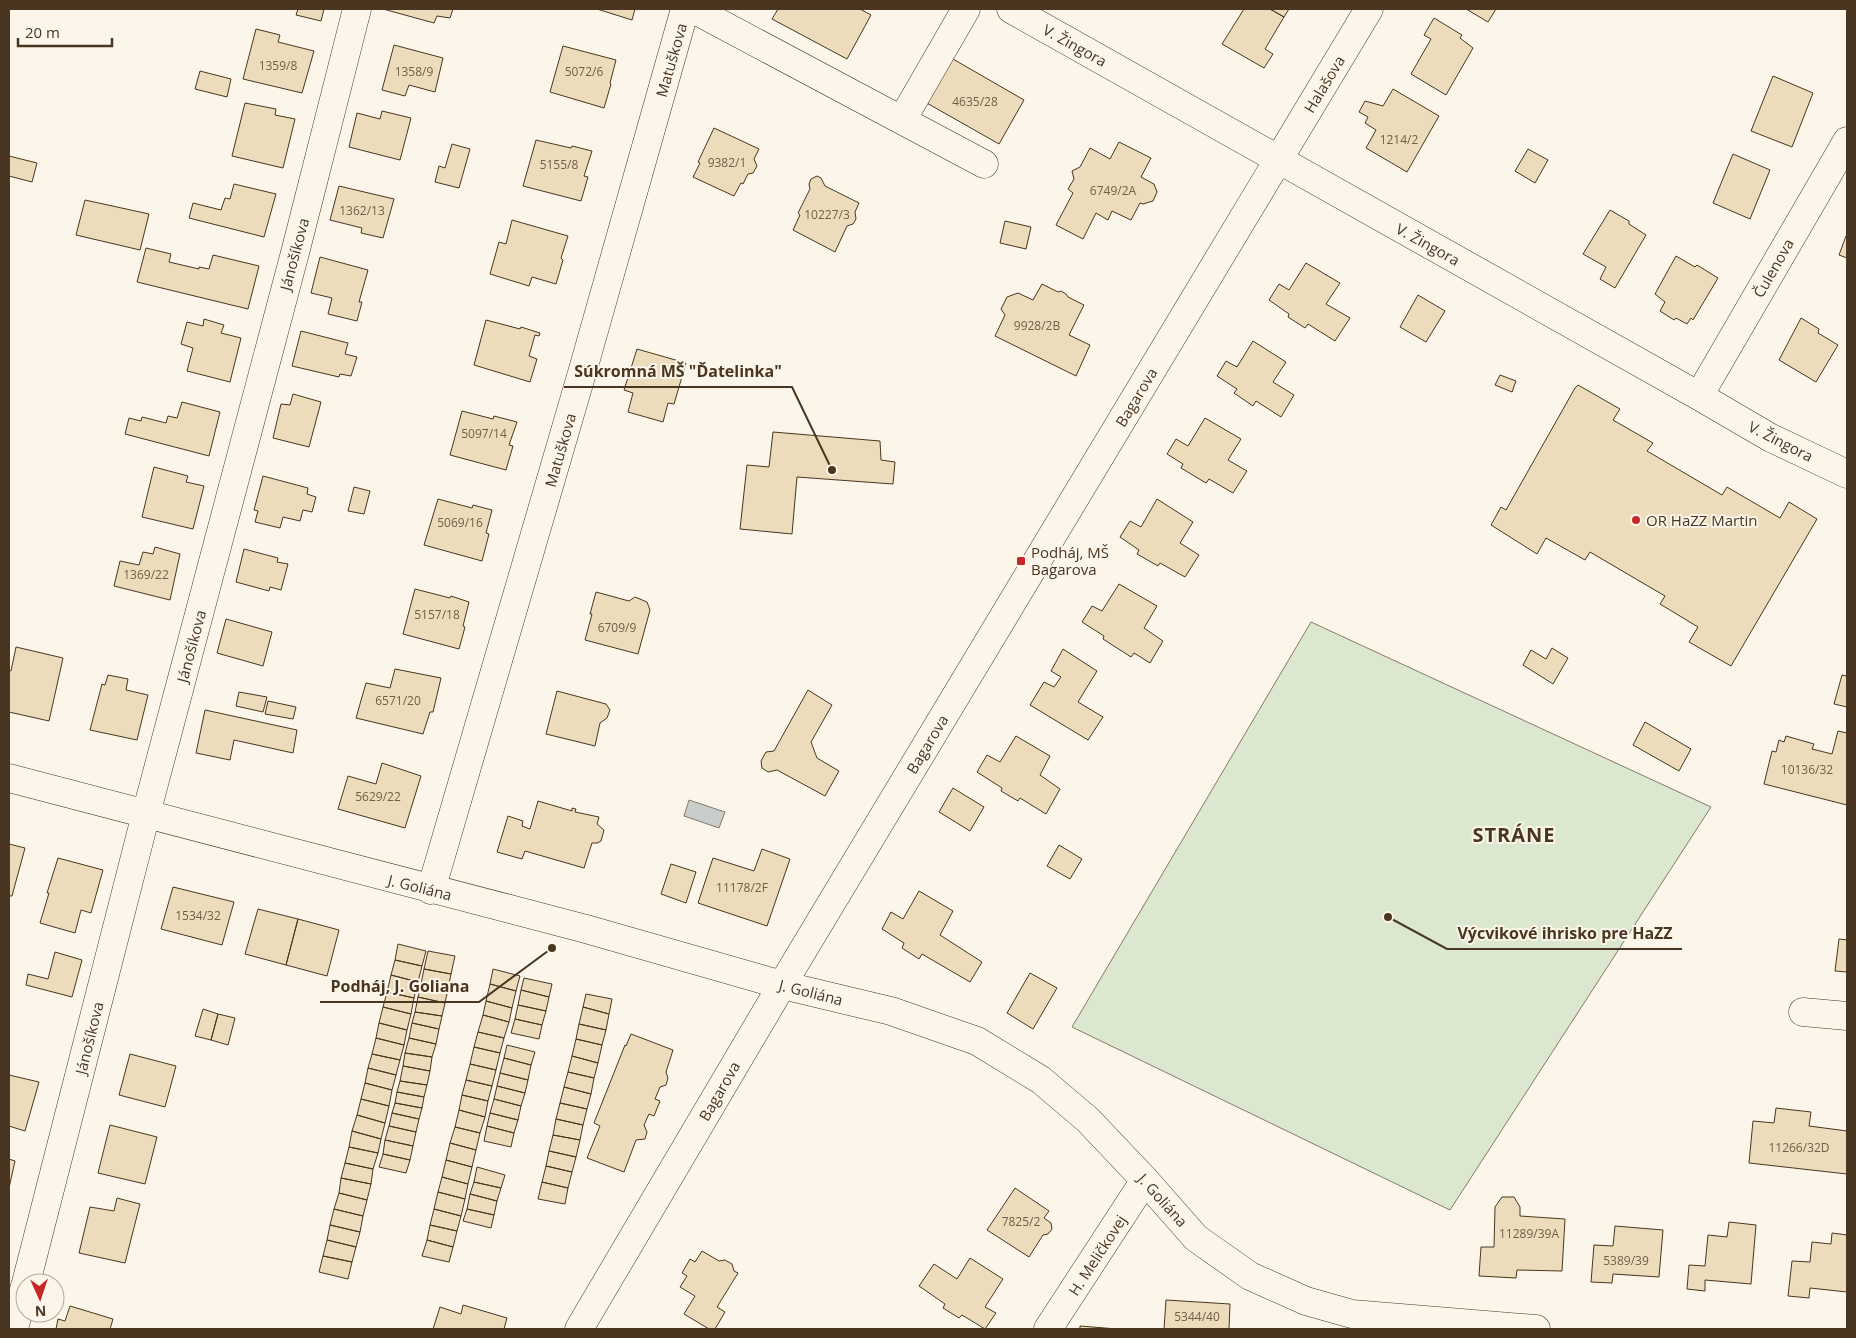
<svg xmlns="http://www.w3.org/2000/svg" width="1856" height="1338" font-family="'Open Sans',sans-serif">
	<rect width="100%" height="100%" fill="#fbf6e9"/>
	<path fill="#dce7d0" stroke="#887966" d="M1311,622L1711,807L1450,1210L1072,1027Z"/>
	<path fill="#c9cecd" stroke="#887966" d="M689,800L725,812L719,828L684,816Z"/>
	<path fill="#ecdcbc" stroke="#4a3520" d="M298,9H324L321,21L296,15Z
		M383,9H453L450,18L437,16L434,23Z
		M597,9H635L632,20Z
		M778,9H860L871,15L847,59L772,19Z
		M1244,9H1270L1284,17L1265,49L1273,54L1264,68L1222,44Z
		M1270,9H1289L1284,17Z
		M1466,9H1496L1488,22Z
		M1434,18L1462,35L1460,38L1473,48L1446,95L1411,74L1431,39L1424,35Z
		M256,29L280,35L278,42L314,51L302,93L243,79Z
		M394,45L443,58L435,92L409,85L405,96L382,90Z
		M563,46L616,60L610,83L611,84L604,108L550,92Z
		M953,59L1024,100L999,144L925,102Z
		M200,71L231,79L227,97L195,89Z
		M1773,76L1813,93L1792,147L1751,131Z
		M1393,89L1439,116L1407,172L1366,148L1376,130L1365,123L1368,117L1359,112L1365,101L1383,106Z
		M245,103L276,109L275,115L295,119L283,168L232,156Z
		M382,111L411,118L400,160L349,147L357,113L380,119Z
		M714,128L759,149L754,159L757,166L753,173L748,174L743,184L741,183L734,196L693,177L700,163L698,162Z
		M536,140L571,148L572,146L592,151L584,176L588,177L581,201L523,186Z
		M1119,142L1151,158L1141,177L1154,184L1157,192L1153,201L1143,204L1140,203L1131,220L1112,211L1108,220L1096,213L1083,239L1056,225L1073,193L1068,189L1074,179L1072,171L1080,167L1090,148L1110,159Z
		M452,144L470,149L459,188L435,182L439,166L445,168Z
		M1528,149L1548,160L1535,183L1515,171Z
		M1733,154L1770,170L1750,219L1713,203Z
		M9,156L37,163L32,182L9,176Z
		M817,176L821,178L825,186L859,203L855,212L856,219L853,224L847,226L835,252L793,230L800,215L798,213L810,189L809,184L811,179Z
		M234,184L276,194L264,237L189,218L193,203L221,210L225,198L230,199Z
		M339,186L394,199L383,238L361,233L362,228L330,220Z
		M85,200L149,214L140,250L76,235Z
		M1610,210L1629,221V224L1646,235L1615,288L1600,279L1606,267L1583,254Z
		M512,220L568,236L561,258L563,260L556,284L532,277L529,286L490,274L499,242L506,244Z
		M1005,221L1031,227L1026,249L1000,243Z
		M1846,236L1847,237V258L1839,255Z
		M146,248L171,254L169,262L199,269V267L209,269L213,255L259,266L248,309L137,282Z
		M1676,256L1695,267L1697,265L1718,278L1693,320L1691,318L1687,324L1676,318L1674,320L1660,311L1665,302L1655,294Z
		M320,257L368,270L359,302H362L357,321L328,314L332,298L311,293Z
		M1306,263L1340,283L1326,304L1350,318L1335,341L1308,324L1305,328L1288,317L1289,314L1269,300L1279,284L1289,290Z
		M1042,284L1058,292L1061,291L1066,294L1068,297L1084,305L1069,335L1090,345L1076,376L995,336L1005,315L1001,309L1007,297L1018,293L1033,300Z
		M1418,295L1445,311L1426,342L1400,327Z
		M1801,318L1819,329L1818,333L1838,345L1816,382L1779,360Z
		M204,319L224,325L221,333L241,338L230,382L187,371L193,348L181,344L187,322L203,326Z
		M486,320L520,329L521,327L540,333L539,336L535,335L529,356L537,359L530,382L474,365Z
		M301,331L348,343L345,354L357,357L351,376L340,374L339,377L292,366Z
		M1253,341L1286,362L1273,382L1294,395L1281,417L1256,401L1253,406L1234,393L1237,389L1217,376L1226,361L1237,367Z
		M637,349L686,363L674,404L668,403L663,422L628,412L633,393L624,390Z
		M1500,375L1516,381L1512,392L1495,385Z
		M1578,385L1620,409L1613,420L1653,443L1647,451L1722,495L1727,487L1780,518L1789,502L1817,519L1731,666L1689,642L1698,627L1660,604L1665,596L1590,552L1585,560L1546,538L1537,554L1491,525L1501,507L1506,510L1575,388Z
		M293,394L321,402L309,447L273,438L281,404L290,405Z
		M182,402L220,412L209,456L125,434L129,418L141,421L142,417L166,423L168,416L177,418Z
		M462,411L493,419L494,416L517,422L509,445L513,446L506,470L450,455Z
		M1205,418L1241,439L1228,460L1247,471L1233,493L1209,479L1206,483L1181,468L1183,464L1167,454L1176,439L1188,446Z
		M773,432L880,441L881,460L895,462L893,484L797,477L792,534L740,529L747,465L769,467Z
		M154,467L188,476L186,482L204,486L193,529L142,517Z
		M263,476L308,488L307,494L316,497L312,512L303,510L300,521L283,517L280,528L255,522L258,511L254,510Z
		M354,487L370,491L364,514L348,511Z
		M438,499L472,508L473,505L492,510L486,533L489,534L482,561L424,545Z
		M1157,499L1193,522L1180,543L1199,555L1185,577L1160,563L1158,566L1137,554L1139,550L1120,537L1130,521L1141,527Z
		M155,547L180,554L170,600L114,586L120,561L139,565L143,552L153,554Z
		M244,549L278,558L277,562L288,564L281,590L270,587L269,591L236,582Z
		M1119,584L1157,606L1144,628L1163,641L1150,663L1134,653L1131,657L1103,639L1104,636L1082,622L1092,606L1102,611Z
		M415,589L450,598L451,596L469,602L463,626L465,627L459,649L403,634Z
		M596,592L629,601L635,597L647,602L650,610L638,654L585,640L592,614H590Z
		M226,619L272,632L263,666L217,653Z
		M16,647L63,658L49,721L9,712V670L11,671Z
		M1552,648L1568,658L1553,684L1523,665L1531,650L1546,659Z
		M1063,649L1097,671L1078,702L1103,717L1088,740L1030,705L1044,682L1054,687L1061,677L1051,671Z
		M395,669L441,678L433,712H430L423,734L356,718L366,683L390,688Z
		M108,675L128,679L126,690L148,695L137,740L90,730L102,684L105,685Z
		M1842,675L1847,676V707L1834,704Z
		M808,690L832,705L811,742L817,758L839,771L825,796L777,770L768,772L762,768L761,761L766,752L774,751Z
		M557,691L606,704L610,710L607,718L600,723L595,746L546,734Z
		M239,692L267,697L263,712L236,706Z
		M268,701L296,707L293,719L265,714Z
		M205,710L297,730L293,753L234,740L230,760L196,753Z
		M1645,722L1691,749L1679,771L1633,745Z
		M1838,731L1847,733V805L1764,784L1772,751L1776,752L1779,740L1784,742L1786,736L1814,744L1812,749L1832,754Z
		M1016,736L1050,756L1040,775L1060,789L1046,814L1020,798L1018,801L1001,791L1002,788L977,772L987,755L1000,762Z
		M382,763L421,776L405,828L338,809L348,776L376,784Z
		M953,788L984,807L970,831L939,812Z
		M538,801L572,811V808L576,809L575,812L599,817L597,824L604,830L601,841L597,843H592L584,868L525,851L522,859L497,852L508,816L523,821L522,826L530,829Z
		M9,844L25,848L12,896H9Z
		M1059,845L1082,859L1070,879L1047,866Z
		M762,849L790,859L767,926L698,903L713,858L754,871Z
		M58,858L103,870L91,913L81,910L75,933L40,923L49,893H47Z
		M671,864L696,872L686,903L661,894Z
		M173,887L234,902L222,945L161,929Z
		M919,891L953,911L940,935L982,962L970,982L922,954L919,959L902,948L904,943L882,929L891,912L903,919Z
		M258,909L298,919L286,965L245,954Z
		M298,919L339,930L327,976L286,965Z
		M1839,939L1847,940V972L1835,971Z
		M398,944L426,951L422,966L395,960Z
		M428,951L455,956L451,974L424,969Z
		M55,952L82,960L72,997L26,985L28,974L48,979Z
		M395,960L422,966L418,982L391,975Z
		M424,969L451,974L448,989L421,984Z
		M493,969L520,976L516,991L490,984Z
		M1030,973L1057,988L1033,1029L1007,1013Z
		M391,975L418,982L414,998L387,992Z
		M524,978L552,984L549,997L521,990Z
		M421,984L448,989L445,1003L418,997Z
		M490,984L516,991L512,1008L486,1001Z
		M521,990L549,997L546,1011L518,1005Z
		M387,992L414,998L411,1014L383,1007Z
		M586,994L612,999L609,1014L583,1007Z
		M418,997L445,1003L442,1016L415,1012Z
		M486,1001L512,1008L509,1022L483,1015Z
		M518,1005L546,1011L542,1025L515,1019Z
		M383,1007L411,1014L407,1030L379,1023Z
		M583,1007L609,1014L606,1030L579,1024Z
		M203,1009L218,1014L211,1040L195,1036Z
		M415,1012L442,1016L439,1029L412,1023Z
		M218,1014L235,1018L228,1045L211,1040Z
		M483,1015L509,1022L504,1038L478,1032Z
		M515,1019L542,1025L539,1039L511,1033Z
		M379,1023L407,1030L404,1045L376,1038Z
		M412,1023L439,1029L436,1044L409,1038Z
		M579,1024L606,1030L602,1045L576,1039Z
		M478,1032L504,1038L500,1053L474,1047Z
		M631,1034L673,1050L666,1072L668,1078L666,1085L660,1087L655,1099L660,1101L654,1116L649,1114L644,1125L647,1132L645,1139L636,1140L624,1172L587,1158L600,1126L594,1123L625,1045L626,1046Z
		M376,1038L404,1045L400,1060L372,1054Z
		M409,1038L436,1044L432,1057L405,1053Z
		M576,1039L602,1045L598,1063L572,1056Z
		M507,1045L535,1052L531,1065L504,1058Z
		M474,1047L500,1053L496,1070L470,1064Z
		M405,1053L432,1057L430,1071L403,1066Z
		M130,1054L176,1066L165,1107L119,1095Z
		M372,1054L400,1060L396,1075L368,1068Z
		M572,1056L598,1063L594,1078L568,1072Z
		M504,1058L531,1065L528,1080L500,1073Z
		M470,1064L496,1070L492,1086L466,1080Z
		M403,1066L430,1071L427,1085L400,1081Z
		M368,1068L396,1075L392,1090L365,1083Z
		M568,1072L594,1078L591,1094L564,1087Z
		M500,1073L528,1080L525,1093L497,1086Z
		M9,1075L39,1082L25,1131L9,1126Z
		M466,1080L492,1086L488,1101L462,1095Z
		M400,1081L427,1085L424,1097L397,1092Z
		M365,1083L392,1090L389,1106L361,1099Z
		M497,1086L525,1093L521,1106L494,1099Z
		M564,1087L591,1094L587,1109L560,1103Z
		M397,1092L424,1097L422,1108L395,1103Z
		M462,1095L488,1101L485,1117L459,1110Z
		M361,1099L389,1106L385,1123L357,1115Z
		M494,1099L521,1106L518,1120L490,1113Z
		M395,1103L422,1108L419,1119L392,1113Z
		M560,1103L587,1109L583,1125L556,1119Z
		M1776,1108L1811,1112L1809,1126L1847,1131V1174L1749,1163L1753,1121L1774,1123Z
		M459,1110L485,1117L480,1133L455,1127Z
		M392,1113L419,1119L416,1132L389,1126Z
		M490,1113L518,1120L514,1133L487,1126Z
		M357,1115L385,1123L381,1139L352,1131Z
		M556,1119L583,1125L580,1140L553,1135Z
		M110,1125L157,1137L145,1184L98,1173Z
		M389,1126L416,1132L413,1146L385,1140Z
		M487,1126L514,1133L511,1147L484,1141Z
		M455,1127L480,1133L476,1150L450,1143Z
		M352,1131L381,1139L378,1153L349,1147Z
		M553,1135L580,1140L576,1157L549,1151Z
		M385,1140L413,1146L410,1160L383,1154Z
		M450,1143L476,1150L472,1167L446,1160Z
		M349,1147L378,1153L373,1169L345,1163Z
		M549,1151L576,1157L572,1172L546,1166Z
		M383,1154L410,1160L406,1173L379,1167Z
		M9,1159L15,1161L9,1188Z
		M446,1160L472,1167L468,1184L442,1177Z
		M345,1163L373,1169L371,1184L341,1178Z
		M546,1166L572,1172L568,1188L542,1182Z
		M477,1167L505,1175L501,1188L474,1182Z
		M442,1177L468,1184L465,1199L438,1192Z
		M341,1178L371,1184L367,1200L339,1193Z
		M474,1182L501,1188L497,1201L470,1194Z
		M542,1182L568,1188L565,1204L538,1199Z
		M1015,1188L1049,1211L1044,1218L1051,1223L1052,1229L1048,1234L1043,1235L1029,1257L987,1230Z
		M438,1192L465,1199L461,1216L434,1209Z
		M339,1193L367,1200L363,1216L334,1209Z
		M470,1194L497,1201L494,1215L467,1209Z
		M1502,1197H1514L1520,1207V1216L1565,1219L1562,1271L1517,1270L1516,1278L1479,1276L1481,1247H1494L1495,1207Z
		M117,1198L140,1204L125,1263L79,1253L90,1207L114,1211Z
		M334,1209L363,1216L360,1232L330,1225Z
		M434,1209L461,1216L457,1231L430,1225Z
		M467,1209L494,1215L491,1228L463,1221Z
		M1729,1222L1756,1225L1751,1284L1705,1280V1291L1687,1289L1689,1265L1705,1266L1708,1235L1727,1237Z
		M330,1225L360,1232L356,1247L327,1240Z
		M430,1225L457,1231L453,1247L427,1240Z
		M1615,1226L1663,1230L1659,1277L1613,1274L1612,1283L1591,1282L1594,1245L1613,1246Z
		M1832,1233L1847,1235V1292L1810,1288L1809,1298L1788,1296L1792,1261L1810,1262L1812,1242L1831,1244Z
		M327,1240L356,1247L352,1262L323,1256Z
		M427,1240L453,1247L449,1262L422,1256Z
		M702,1251L719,1261L725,1260L732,1264L734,1271L738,1273L717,1307L725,1312L715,1329H709L684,1314L695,1296L680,1287L687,1276L682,1273L690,1259L695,1262Z
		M323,1256L352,1262L348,1279L319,1272Z
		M970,1258L1003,1279L985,1307L996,1313L985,1329L962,1315L959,1318L943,1308L945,1304L919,1286L934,1264L957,1279Z
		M1166,1300L1230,1304L1229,1329H1164Z
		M463,1305L507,1318L504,1329H433L440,1307L461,1314Z
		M70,1306L113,1319L110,1329H56L58,1319L65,1321Z
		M1080,1326L1117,1329H1080Z"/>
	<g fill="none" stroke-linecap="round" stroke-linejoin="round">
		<defs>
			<path id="minor" d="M693,9L984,164
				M1011,9L1699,396L1771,438L1847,474
				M902,120L966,9
				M1699,396L1847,141
				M9,778L586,929L782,985L891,1011L977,1041L1041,1080L1088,1120L1145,1180L1196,1238L1250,1276L1306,1301L1352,1314L1536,1329
				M431,890L582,373L685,9
				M1803,1012L1847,1016
				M26,1283L146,814L296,249L357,9
				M14,1329L25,1286
				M579,1329L782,985L1369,9
				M1048,1329L1145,1180"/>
		</defs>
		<use href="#minor" stroke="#4a3520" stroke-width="29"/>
		<use href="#minor" stroke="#fbf6e9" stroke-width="28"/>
	</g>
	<g fill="#c62828" stroke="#fbf6e9" stroke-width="2">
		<circle cx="1636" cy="520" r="5"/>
		<rect x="1016" y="556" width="10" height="10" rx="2.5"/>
	</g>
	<g text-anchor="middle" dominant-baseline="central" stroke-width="4" stroke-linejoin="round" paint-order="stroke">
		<g font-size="12" fill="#725f47">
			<text x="278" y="65">1359/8</text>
			<text x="414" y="71">1358/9</text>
			<text x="584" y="71">5072/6</text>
			<text x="975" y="101">4635/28</text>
			<text x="1399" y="139">1214/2</text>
			<text x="727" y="162">9382/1</text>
			<text x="559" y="164">5155/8</text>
			<text x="1113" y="190">6749/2A</text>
			<text x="362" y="210">1362/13</text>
			<text x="827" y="214">10227/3</text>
			<text x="1037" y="325">9928/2B</text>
			<text x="484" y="433">5097/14</text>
			<text x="460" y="522">5069/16</text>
			<text x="146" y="574">1369/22</text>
			<text x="437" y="614">5157/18</text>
			<text x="617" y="627">6709/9</text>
			<text x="398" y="700">6571/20</text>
			<text x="1807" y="769">10136/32</text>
			<text x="378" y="796">5629/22</text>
			<text x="742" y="887">11178/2F</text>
			<text x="198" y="915">1534/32</text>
			<text x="1799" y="1147">11266/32D</text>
			<text x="1021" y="1221">7825/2</text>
			<text x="1529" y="1233">11289/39A</text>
			<text x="1626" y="1260">5389/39</text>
			<text x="1197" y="1316">5344/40</text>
		</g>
		<g font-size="15" fill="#4a3520" stroke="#fbf6e9">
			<text transform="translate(1075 45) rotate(29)">V. Žingora</text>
			<text transform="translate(671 60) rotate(-74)">Matuškova</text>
			<text transform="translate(1324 84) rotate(-59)">Halašova</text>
			<text transform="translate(1428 244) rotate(29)">V. Žingora</text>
			<text transform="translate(294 254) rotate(-75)">Jánošíkova</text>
			<text transform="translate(1773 268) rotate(-60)">Čulenova</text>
			<text transform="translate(1136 397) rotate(-59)">Bagarova</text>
			<text transform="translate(1781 441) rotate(27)">V. Žingora</text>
			<text transform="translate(560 450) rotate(-74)">Matuškova</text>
			<text transform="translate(191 646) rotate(-75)">Jánošíkova</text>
			<text transform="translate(927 744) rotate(-59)">Bagarova</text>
			<text transform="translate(420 887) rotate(14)">J. Goliána</text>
			<text transform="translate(811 992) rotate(14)">J. Goliána</text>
			<text transform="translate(89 1038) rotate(-76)">Jánošíkova</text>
			<text transform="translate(719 1091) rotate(-60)">Bagarova</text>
			<text transform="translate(1163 1200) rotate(48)">J. Goliána</text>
			<text transform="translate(1097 1255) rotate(-57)">H. Meličkovej</text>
		</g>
		<g font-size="15" fill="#4a3520" stroke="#fbf6e9" text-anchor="start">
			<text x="1646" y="520">OR HaZZ Martin</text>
			<text x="1031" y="552">Podháj, MŠ<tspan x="1031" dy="17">Bagarova</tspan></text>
		</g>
		<g font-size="20" font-weight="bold" letter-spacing="1" fill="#4a3520" stroke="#fbf6e9">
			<text x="1514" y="834">STRÁNE</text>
		</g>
	</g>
	<path fill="none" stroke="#4a3520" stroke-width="2" d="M832 470L792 387H564M1388 917L1447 949H1682M552 948L479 1002H320"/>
	<g fill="#4a3520" stroke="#fbf6e9" stroke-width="2">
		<circle cx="832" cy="470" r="5"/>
		<circle cx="1388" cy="917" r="5"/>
		<circle cx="552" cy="948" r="5"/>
	</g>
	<g font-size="16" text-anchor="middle" font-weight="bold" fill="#4a3520" stroke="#fbf6e9" stroke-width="4" stroke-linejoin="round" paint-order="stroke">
		<text x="678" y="377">Súkromná MŠ "Ďatelinka"</text>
		<text x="1565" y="939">Výcvikové ihrisko pre HaZZ</text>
		<text x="400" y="992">Podháj, J. Goliana</text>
	</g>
	<rect width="1856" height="1338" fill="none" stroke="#4a3520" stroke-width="20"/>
	<g transform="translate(40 1298) rotate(177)"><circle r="24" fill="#fbf6e9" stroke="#b4a999"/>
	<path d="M0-4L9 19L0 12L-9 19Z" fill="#c62828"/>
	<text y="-8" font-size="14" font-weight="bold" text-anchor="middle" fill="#4a3520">N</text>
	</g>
	<path d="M18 38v8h94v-8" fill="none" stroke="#4a3520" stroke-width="2.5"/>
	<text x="25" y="38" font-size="15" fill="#4a3520" stroke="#fbf6e9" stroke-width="4" paint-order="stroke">20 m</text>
</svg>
